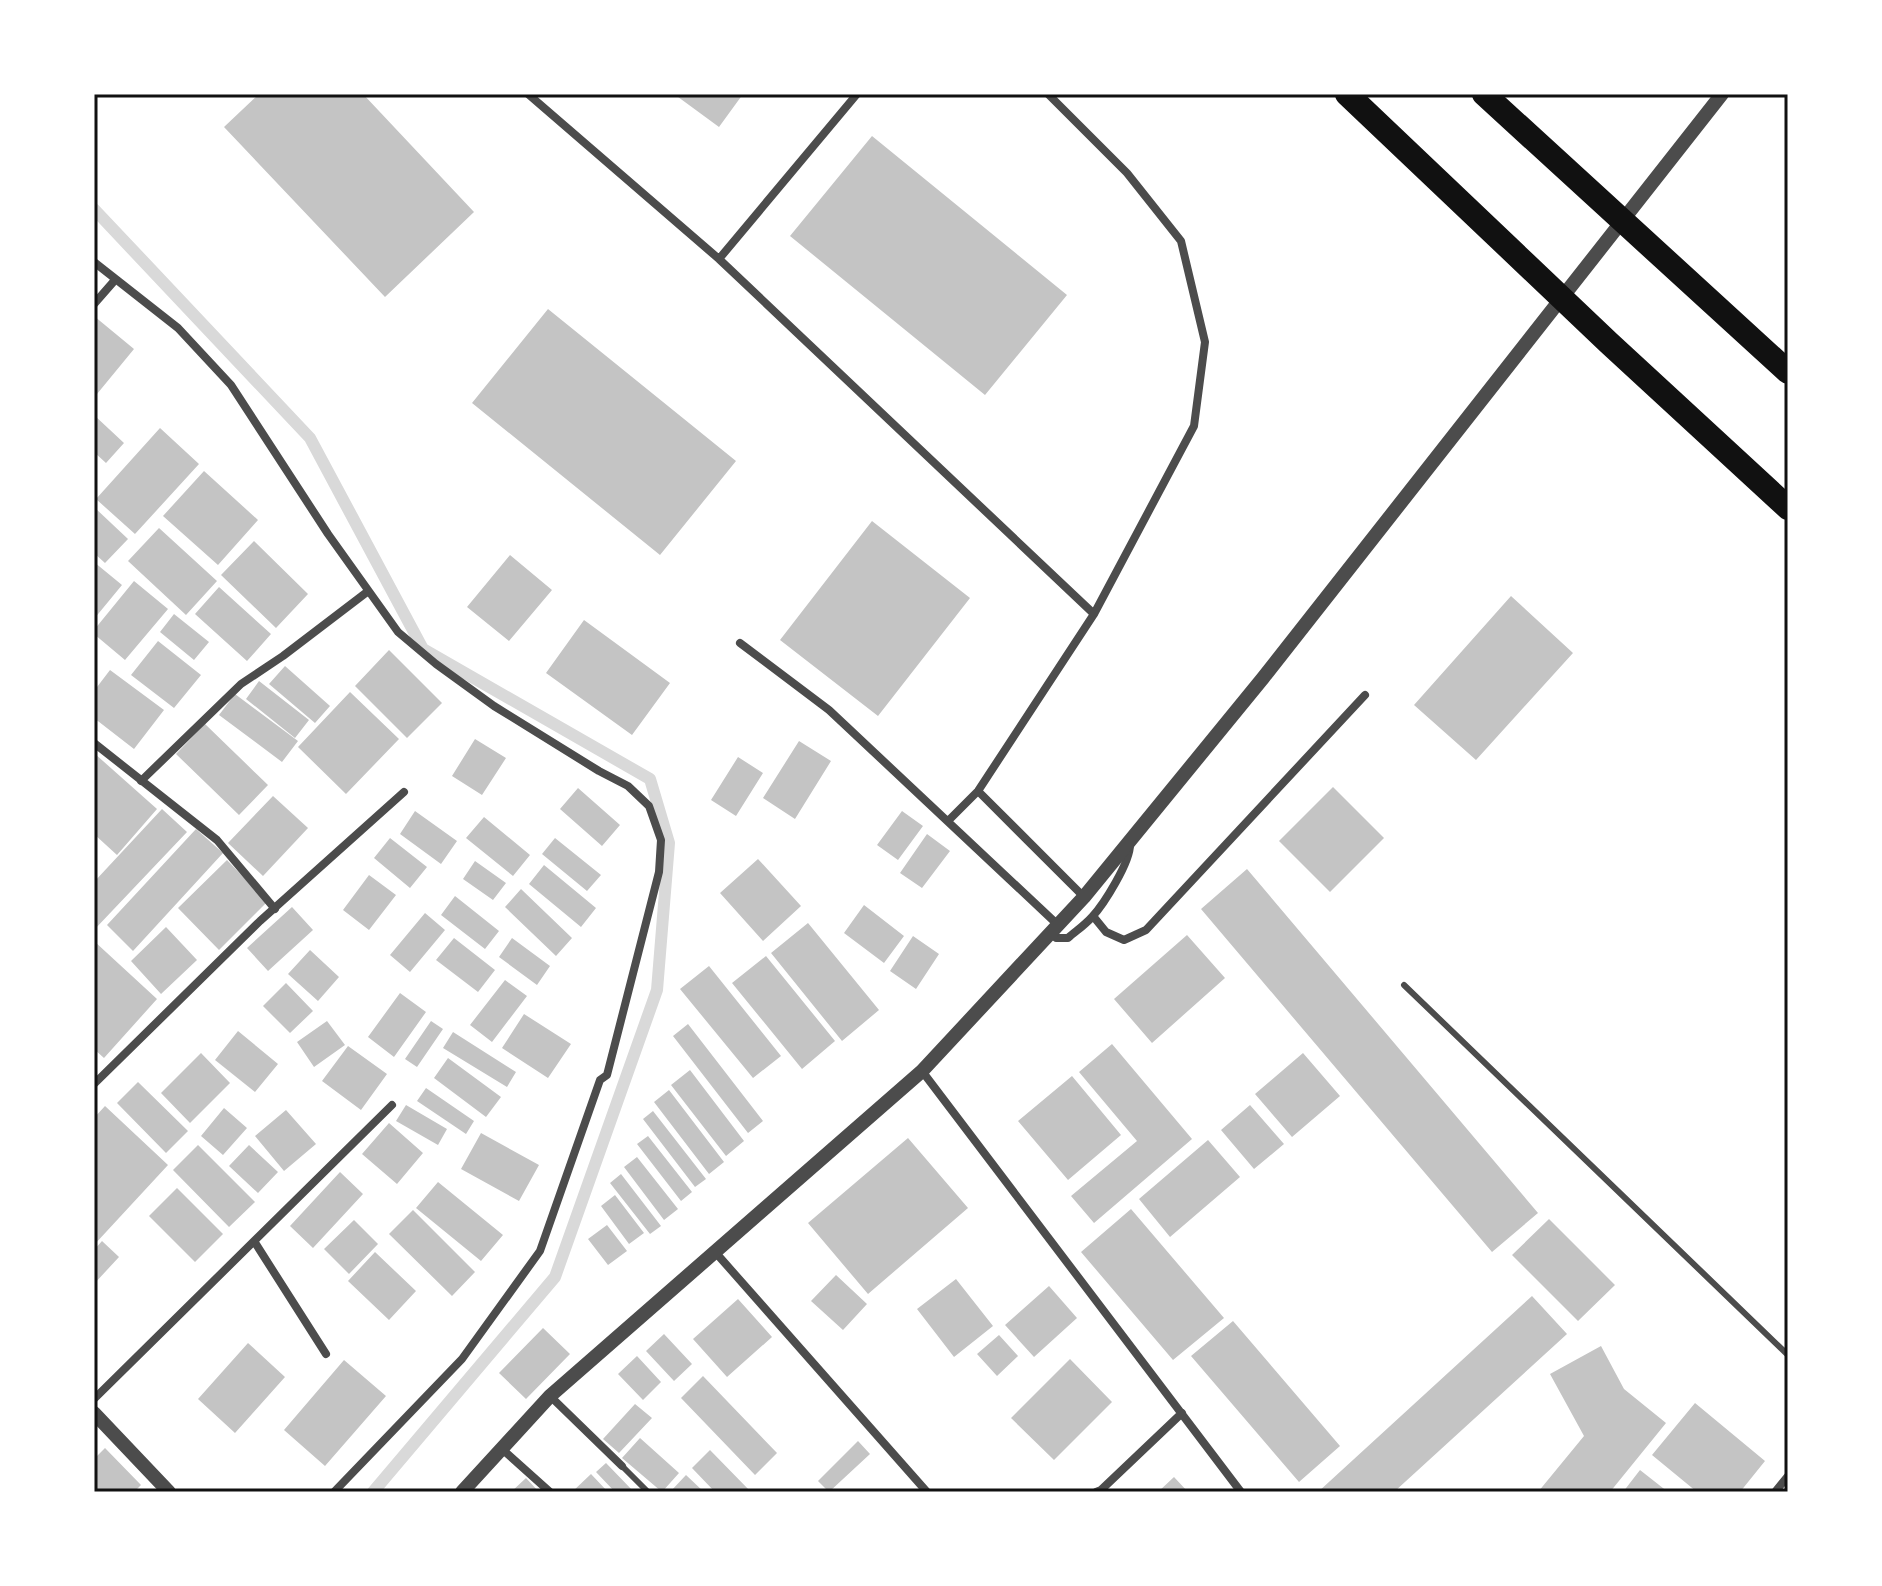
<svg xmlns="http://www.w3.org/2000/svg" width="1882" height="1586" font-family="'Asap Condensed',sans-serif">
	<rect width="100%" height="100%" fill="#fff"/>
	<g fill="none" stroke-linecap="round" stroke-linejoin="round">
		<path stroke="#d9d9d9" stroke-width="12" d="M94,209L310,438L423,649L650,779L669,843L657,990L555,1277L373,1492"/>
	</g>
	<path fill="#c4c4c4" d="M259,94H363L474,212L385,297L224,127Z
		M674,94H743L719,127Z
		M872,136L1067,295L985,395L790,236Z
		M548,309L736,461L660,555L472,403Z
		M94,316L134,349L97,394L94,391Z
		M94,415L124,443L106,463L94,452Z
		M160,428L199,464L135,534L96,499Z
		M204,471L258,520L218,565L163,516Z
		M94,507L128,539L105,563L94,553Z
		M872,521L970,598L878,716L780,640Z
		M159,528L217,581L186,615L128,561Z
		M254,541L308,594L276,628L221,575Z
		M510,555L552,590L509,641L467,607Z
		M94,562L122,585L94,619Z
		M134,581L168,609L125,660L94,634V630Z
		M219,587L271,634L247,661L195,614Z
		M1511,596L1573,653L1476,760L1414,705Z
		M174,614L209,642L194,660L160,632Z
		M584,620L670,683L632,735L546,673Z
		M158,641L201,675L174,708L131,675Z
		M389,650L442,703L407,738L355,686Z
		M285,666L330,706L315,723L269,684Z
		M110,670L164,710L134,749L94,718V691Z
		M259,681L309,720L295,738L246,699Z
		M350,692L399,739L346,794L298,747Z
		M235,694L298,741L282,762L219,715Z
		M205,724L268,785L239,815L176,754Z
		M475,739L506,758L482,795L452,776Z
		M799,741L831,761L795,819L763,798Z
		M94,753L157,809L117,855L94,834Z
		M738,757L763,773L736,816L711,800Z
		M1333,787L1384,838L1330,892L1279,841Z
		M578,788L620,825L602,846L560,809Z
		M273,796L308,828L263,876L228,843Z
		M162,809L187,832L94,930V882Z
		M415,811L457,841L441,864L400,834Z
		M902,811L923,826L898,860L877,845Z
		M484,817L530,855L513,876L466,838Z
		M196,829L223,853L133,951L107,925Z
		M927,834L950,851L922,888L900,873Z
		M390,838L427,867L410,888L374,858Z
		M555,838L601,875L587,891L542,854Z
		M758,859L801,906L763,941L720,893Z
		M227,860L267,902L219,950L178,908Z
		M475,861L506,883L493,900L463,879Z
		M544,865L596,908L581,927L529,884Z
		M1247,869L1538,1213L1492,1252L1201,909Z
		M369,875L396,895L369,930L343,910Z
		M521,889L572,938L556,956L505,907Z
		M455,896L499,931L485,949L441,915Z
		M864,905L904,936L884,963L844,933Z
		M292,907L313,930L268,971L247,948Z
		M425,913L445,930L410,972L390,955Z
		M808,923L879,1010L842,1041L771,953Z
		M166,927L197,960L161,994L131,961Z
		M1187,935L1225,978L1152,1043L1114,999Z
		M913,936L939,954L916,989L890,971Z
		M454,938L495,970L478,992L436,960Z
		M512,938L550,966L537,985L499,957Z
		M94,941L157,999L104,1058L94,1049Z
		M310,950L339,977L318,1001L288,974Z
		M766,956L835,1041L802,1069L732,983Z
		M709,966L781,1056L753,1078L680,989Z
		M505,980L527,996L492,1042L470,1025Z
		M286,983L313,1011L290,1033L263,1006Z
		M400,993L426,1012L394,1057L368,1037Z
		M524,1014L571,1044L548,1078L502,1048Z
		M327,1021L345,1045L314,1067L297,1042Z
		M431,1021L443,1029L417,1067L405,1059Z
		M688,1024L763,1121L748,1133L673,1036Z
		M238,1031L278,1064L255,1092L215,1060Z
		M453,1032L516,1072L507,1087L443,1048Z
		M1112,1044L1192,1139L1094,1223L1071,1196L1137,1141L1079,1072Z
		M348,1046L387,1074L361,1110L322,1081Z
		M201,1053L230,1083L190,1123L161,1093Z
		M1303,1053L1340,1096L1292,1137L1255,1094Z
		M448,1058L501,1097L486,1117L434,1078Z
		M690,1070L744,1141L726,1156L671,1085Z
		M1072,1076L1121,1135L1068,1180L1018,1121Z
		M138,1082L188,1131L166,1153L117,1103Z
		M426,1088L474,1121L466,1134L417,1101Z
		M669,1090L724,1162L709,1174L654,1102Z
		M406,1105L447,1129L438,1145L396,1121Z
		M1250,1105L1284,1144L1254,1169L1221,1130Z
		M105,1106L168,1165L94,1245V1118Z
		M224,1108L247,1128L223,1155L201,1136Z
		M286,1110L316,1144L284,1171L255,1136Z
		M653,1111L706,1179L695,1187L643,1119Z
		M389,1123L423,1153L397,1184L362,1154Z
		M481,1133L539,1165L519,1201L461,1169Z
		M648,1136L692,1192L681,1201L637,1144Z
		M908,1138L968,1208L868,1294L808,1223Z
		M1208,1140L1240,1177L1170,1237L1139,1199Z
		M198,1145L255,1202L229,1227L173,1170Z
		M249,1145L278,1172L258,1193L229,1166Z
		M637,1157L678,1209L664,1220L624,1167Z
		M340,1172L363,1194L313,1248L290,1226Z
		M621,1174L661,1226L650,1234L610,1183Z
		M438,1182L503,1235L481,1261L416,1208Z
		M177,1188L223,1234L195,1262L149,1216Z
		M615,1195L644,1233L629,1244L601,1206Z
		M1131,1209L1224,1318L1173,1360L1081,1252Z
		M413,1210L475,1272L452,1296L389,1234Z
		M1549,1219L1615,1285L1578,1321L1512,1255Z
		M354,1220L378,1244L349,1274L324,1249Z
		M607,1225L627,1251L608,1265L588,1239Z
		M102,1241L119,1257L94,1284V1250Z
		M375,1252L416,1291L389,1320L348,1281Z
		M836,1275L867,1304L843,1330L811,1301Z
		M956,1279L993,1326L954,1357L917,1309Z
		M1049,1286L1077,1318L1034,1357L1005,1325Z
		M1532,1296L1567,1334L1394,1492H1318Z
		M738,1299L772,1337L727,1377L693,1339Z
		M1233,1321L1340,1446L1299,1482L1191,1356Z
		M543,1328L570,1354L526,1399L499,1373Z
		M664,1334L692,1364L674,1381L646,1351Z
		M999,1335L1018,1356L997,1376L977,1354Z
		M248,1343L285,1377L235,1433L198,1399Z
		M1601,1346L1624,1389L1666,1423L1610,1492H1538L1584,1436L1550,1374Z
		M637,1356L661,1382L643,1400L618,1374Z
		M1070,1359L1112,1402L1054,1460L1011,1418Z
		M344,1360L386,1396L325,1466L284,1430Z
		M703,1376L777,1453L755,1475L681,1398Z
		M1695,1403L1765,1461L1740,1492H1697L1652,1455Z
		M635,1404L652,1418L619,1453L603,1439Z
		M640,1438L679,1473L662,1492L622,1458Z
		M858,1441L870,1454L829,1492L818,1481Z
		M105,1448L141,1485L134,1492H94V1459Z
		M710,1450L751,1492H715L692,1468Z
		M606,1463L634,1492H615L596,1472Z
		M1640,1470L1668,1492H1623Z
		M591,1474L608,1492H572Z
		M686,1475L704,1492H670Z
		M1174,1477L1188,1492H1158Z
		M526,1478L539,1492H511Z"/>
	<g fill="none" stroke-linecap="round" stroke-linejoin="round">
		<path stroke="#4c4c4c" stroke-width="6" d="M1404,985L1788,1355
			M622,1466L648,1492"/>
		<path stroke="#4c4c4c" stroke-width="8" d="M528,94L719,259L1094,614
			M719,259L857,94
			M94,262L178,328L231,385L328,534L398,632L436,664L494,706L599,771L628,786L649,806L661,840L659,872L607,1075L600,1080L540,1251L462,1359L334,1492
			M94,304L115,280
			M740,643L829,710L1058,925
			M94,743L217,840L275,909
			M141,781L241,684L283,656L367,592
			M978,791L1084,897
			M949,820L978,791L1094,614L1194,426L1205,342L1181,241L1127,173L1048,94
			M1093,916L1106,932L1124,940L1146,930L1365,695
			M1051,934L1056,938H1068C1076,931 1085,925 1092,917C1104,904 1131,861 1130,844
			M922,1071L1241,1492
			M94,1084L260,921L404,792
			M254,1241L326,1354
			M716,1253L927,1492
			M550,1396L622,1466
			M94,1399L392,1105
			M501,1448L550,1492
			M1096,1492L1101,1490L1182,1413
			M1775,1492L1788,1476"/>
		<path stroke="#4c4c4c" stroke-width="14" d="M94,1413L169,1492
			M462,1492L550,1396L922,1071L1084,897L1263,678L1722,94"/>
		<path stroke="#111" stroke-width="24" d="M1347,94L1609,343L1788,508
			M1484,94L1788,372"/>
	</g>
	<rect width="1882" height="1586" fill="none" stroke="#ffffff" stroke-width="192"/>
	<rect x="96" y="96" width="1690" height="1394" fill="none" stroke="#111" stroke-width="3"/>
</svg>
